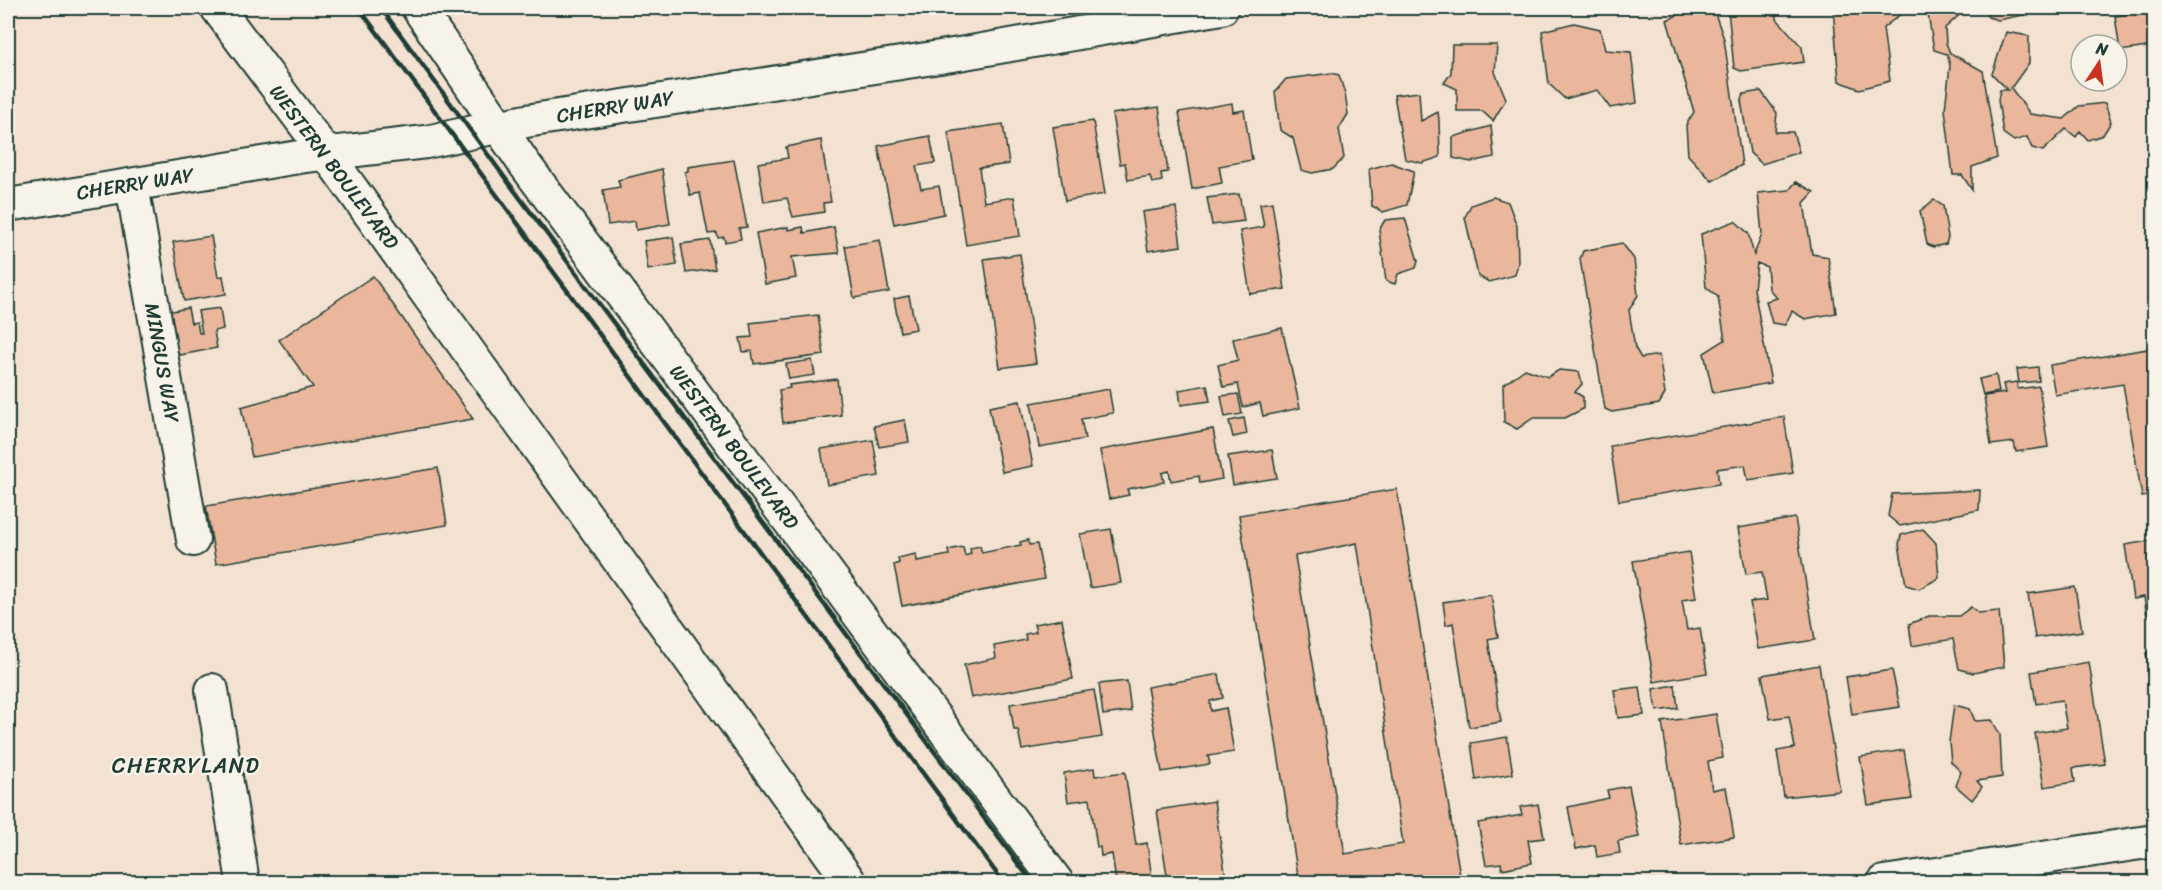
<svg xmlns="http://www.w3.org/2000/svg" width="2162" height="890" font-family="Sriracha,sans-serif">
	<rect width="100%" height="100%" fill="#f3e1d1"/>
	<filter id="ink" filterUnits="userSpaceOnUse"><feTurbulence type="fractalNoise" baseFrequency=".0167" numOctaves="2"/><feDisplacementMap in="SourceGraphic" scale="12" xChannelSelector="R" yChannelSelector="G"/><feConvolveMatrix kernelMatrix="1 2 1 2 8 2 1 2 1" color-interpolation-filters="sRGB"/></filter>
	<g filter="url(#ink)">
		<path fill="#eab79c" stroke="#1f3d34" stroke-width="1.5" fill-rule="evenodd" d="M1693,8H1713L1724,39L1742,165L1712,181L1688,155L1686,125L1694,112L1667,20Z
			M1747,8H1776L1777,19L1802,47L1804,62L1741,71L1734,68L1728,10Z
			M1833,8H1894L1902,13L1883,28L1890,81L1859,89L1839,81Z
			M1927,8H1967L1945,28L1946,43L1950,53L1983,71L1997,158L1972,167V190L1962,175H1953L1945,109L1950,66L1947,54L1934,50Z
			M1983,8H2045L2044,11L1998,20L1988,17Z
			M2154,10V46L2120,51L2115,16Z
			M1574,23L1600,29L1605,50L1631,52L1637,103L1610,108L1597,90L1565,99L1549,84L1542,31Z
			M2006,32L2029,36V63L2011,88L2030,114L2064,119L2079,106L2105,103L2111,122L2103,135L2088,140L2080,131L2076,137L2066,129L2043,151L2032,148L2027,137L2014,141L2003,133L1998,100L2000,90H2008L1992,74Z
			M1452,45H1497L1495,72L1506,99L1493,121L1482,111H1457V89L1444,83L1451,73Z
			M1332,73L1339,75L1345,94L1348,114L1339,129L1344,158L1333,169L1312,173L1301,170L1293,138L1280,130L1275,92L1286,79Z
			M1761,91L1777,113L1775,132H1793L1799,152L1762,164L1750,153L1741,101L1744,94Z
			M1419,92L1421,121L1438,112L1439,121L1440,157L1422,163L1405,159L1394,95Z
			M1232,103L1233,112L1244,110L1252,160L1219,166L1222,183L1192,189L1179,112Z
			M1159,107L1168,172L1161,173L1162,181L1152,183L1150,176L1128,180L1125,163L1120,164L1112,114Z
			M1093,121L1105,194L1065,201L1053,127Z
			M1003,124L1009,164L979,168L984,202L1014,197L1020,236L966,245L948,132Z
			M1491,126L1494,157L1471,162L1453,158V137Z
			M930,136L935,163L916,166L921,189L939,186L944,214L894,224L878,146Z
			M821,140L831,202L823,203L824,212L793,217L787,198L764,202L758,163L788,158L786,147Z
			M734,160L747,227L739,228L741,239L725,242L724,237L718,238L717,233L708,234L700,193L690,195L685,172L688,171V167Z
			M1391,163L1414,171L1407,205L1383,212L1372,206L1369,169Z
			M662,169L670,224L636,230L635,221L608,225L603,190L620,187L618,180Z
			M1796,182L1814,192L1804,203L1812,254L1828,257L1836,313L1805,319L1792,311L1785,325L1772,323L1766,301L1777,298L1769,289L1767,267L1757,263L1754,289L1771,383L1713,393L1704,353L1725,340L1718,297L1706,287L1701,234L1735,221L1748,233L1754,255L1762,234L1758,193L1789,190Z
			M1239,194L1244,221L1212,225L1207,198Z
			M1493,197L1508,202L1517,226L1518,263L1515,275L1489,282L1478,276L1465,217L1471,205Z
			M1934,200L1943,206L1948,237L1946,244L1933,247L1927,244L1920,211Z
			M1272,202L1285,289L1250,294L1240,231L1264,227L1260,204Z
			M1176,207L1181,246L1148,251L1142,212Z
			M1405,218L1418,261L1416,268L1398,274L1395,284L1386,281L1379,230L1385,220Z
			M788,227V230L803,227L804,233L834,227L839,253L792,257L796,278L765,284L756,233Z
			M211,236L218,277L223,276L226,294L184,301L173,242Z
			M673,237L677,265L648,270L644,241Z
			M710,240L715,269L686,273L681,244Z
			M880,240L889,292L854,298L845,246Z
			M1622,243L1634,259L1638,295L1629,310L1635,348L1641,358L1659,355L1665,394L1659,404L1612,412L1605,409L1580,259L1583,251Z
			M1020,254L1036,363L1000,368L984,259Z
			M373,276L473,419L252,457L241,407L313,387L279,340Z
			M909,296L916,329L900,332L894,299Z
			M188,308L191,323L197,322L199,333H202L198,311L220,308L223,329L214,331L217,348L175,356L167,312Z
			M818,315L824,355L754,364L752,351L743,352L740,338L752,337L750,323Z
			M1282,328L1300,408L1263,416L1260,403L1243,407L1238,384L1223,387L1218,365L1238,360L1233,339Z
			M2154,348V495L2142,497L2123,384L2055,395L2050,365Z
			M812,360L815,375L789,379L786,364Z
			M2038,367L2039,381L2019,383L2017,369Z
			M1525,369L1548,377L1559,370L1579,372L1582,384L1575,392L1583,397V409L1565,418H1533L1517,429L1504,422L1503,385Z
			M1996,375L1999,392L1983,395L1979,379Z
			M837,379L841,415L783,423L779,390L790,388L789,385Z
			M2017,382L2018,389L2039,386L2048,447L2016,452L2014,442L1991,445L1984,396L2005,393L2003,384Z
			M1207,385L1210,401L1181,405L1179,390Z
			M1109,389L1113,413L1081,419L1085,439L1039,447L1031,403Z
			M1238,394L1242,414L1225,417L1221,396Z
			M1020,401L1033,466L1002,472L989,407Z
			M1784,417L1793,473L1748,480L1745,465L1717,469L1719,484L1619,501L1610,446Z
			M1244,418L1247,434L1233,437L1229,421Z
			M905,420L909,442L879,447L874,426Z
			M1213,429L1222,479L1200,483L1199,476L1171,481L1169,471L1162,473L1164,482L1127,489L1129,495L1109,499L1100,450Z
			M873,440L879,476L827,485L821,449Z
			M1272,450L1277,478L1233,485L1228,456Z
			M438,468L447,525L216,564L206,506Z
			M1397,489L1461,882H1299L1239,515ZM1357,543L1403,844L1345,854L1295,556Z
			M1980,490L1979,510L1900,526L1888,516L1892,494Z
			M1795,518L1815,640L1758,649L1750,602L1767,600L1762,572L1746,574L1738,528Z
			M1111,529L1121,583L1090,588L1080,534Z
			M1923,529L1936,543L1939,578L1919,589L1906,585L1899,544L1901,535Z
			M1028,540L1029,545L1037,544L1044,579L902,606L894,565L899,563L898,558L916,554L917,561L949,555L948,550L963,547L965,556L971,554L970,548L980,546L982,553L1021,545L1020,542Z
			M2154,540V615L2147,616L2144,597L2133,599L2125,545Z
			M1689,552L1696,598L1682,600L1687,630L1700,628L1707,673L1654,682L1633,561Z
			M2075,587L2082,631L2035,638L2028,594Z
			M1491,595L1498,637L1488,639L1501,722L1469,727L1453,623L1446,625L1443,602Z
			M1971,607L1978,613L1999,611L2004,667L1973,673L1959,669L1953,639L1912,646L1909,624L1929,616H1959Z
			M1062,619L1073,679L971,698L964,665L996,658L994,646L1026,640L1025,634L1036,632L1034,624Z
			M2154,652V709L2146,653Z
			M2089,662L2105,764L2073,768L2075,782L2044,787L2035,733L2067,728L2062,700L2036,704L2031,672Z
			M1819,665L1840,791L1784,797L1777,751L1795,748L1789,716L1770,719L1762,675Z
			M1892,670L1900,707L1852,714L1846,677Z
			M1219,674L1223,698L1210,701L1211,711L1226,708L1234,752L1208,756L1210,764L1162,772L1147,687Z
			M1127,681L1131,711L1103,715L1099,684Z
			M1675,685L1678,708L1657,711L1653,689Z
			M1640,687L1644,715L1618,718L1614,690Z
			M1094,690L1102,737L1022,750L1018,730H1014L1010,704Z
			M1954,705L1970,709L1975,721L1992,720L2000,735L2002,777L1977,781L1982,787L1972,800L1956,786L1961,772L1951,762L1949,742Z
			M1716,714L1723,758L1708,761L1712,790L1726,787L1734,837L1681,845L1662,722Z
			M1507,737L1513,774L1476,780L1471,743Z
			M1904,750L1912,799L1868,805L1860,757Z
			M1094,768L1095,776L1125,772L1136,845L1147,843L1152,879L1116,882L1112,854L1101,856L1100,847H1097L1090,799L1068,802L1064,773Z
			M1629,786L1639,837L1618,841L1620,853L1597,857L1595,845L1576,849L1568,807L1609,798L1607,790Z
			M1214,801L1226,878L1195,882H1168L1157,810Z
			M1538,804L1544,838L1528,840L1532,863L1502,869L1501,863L1486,865L1478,823L1522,815L1520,807Z"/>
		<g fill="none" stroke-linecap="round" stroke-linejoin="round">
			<defs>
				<path id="minor" d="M217,8L326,153L850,882
					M418,8L523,162L1057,882
					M132,185L193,540
					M8,205L305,156L426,142L526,121L959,54L1222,8
					M212,690L243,882
					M1884,882L2154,841"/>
			</defs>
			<use href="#minor" stroke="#1f3d34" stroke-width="36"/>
			<use href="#minor" stroke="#f7f3e8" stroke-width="32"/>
			<path stroke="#1f3d34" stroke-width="4.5" d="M359,8L1003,882
				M381,8L508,182L1032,882"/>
		</g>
	</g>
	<g text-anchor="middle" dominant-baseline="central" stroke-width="5" stroke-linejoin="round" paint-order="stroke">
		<g font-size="20" fill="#1f3d34" stroke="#f7f3e8">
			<text transform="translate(615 107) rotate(-9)">CHERRY WAY</text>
			<text transform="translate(334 167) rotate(53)">WESTERN BOULEVARD</text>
			<text transform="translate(135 184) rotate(-9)">CHERRY WAY</text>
			<text transform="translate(162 363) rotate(80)">MINGUS WAY</text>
			<text transform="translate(734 447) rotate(53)">WESTERN BOULEVARD</text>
		</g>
		<g font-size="22" letter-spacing="1.5" fill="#1f3d34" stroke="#f7f3e8">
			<text x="186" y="765">CHERRYLAND</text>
		</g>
	</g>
	<rect width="2162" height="890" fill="none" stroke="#f7f3e8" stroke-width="30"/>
	<rect x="15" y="15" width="2132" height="860" fill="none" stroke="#1f3d34" stroke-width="2" filter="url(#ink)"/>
	<g transform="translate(2099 63) rotate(13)"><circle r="28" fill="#f7f3e8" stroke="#a1aaa0" stroke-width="1.5"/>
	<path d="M0-4.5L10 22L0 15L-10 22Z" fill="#c8321e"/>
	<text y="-9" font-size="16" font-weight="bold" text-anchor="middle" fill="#1f3d34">N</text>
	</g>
</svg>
